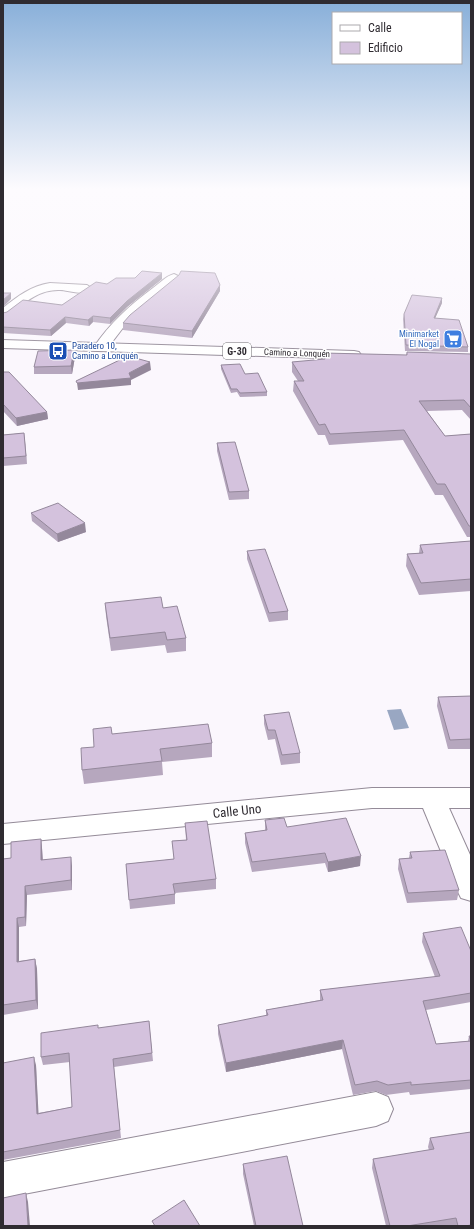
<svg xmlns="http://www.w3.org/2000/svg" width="474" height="1229" font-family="'Roboto Condensed',sans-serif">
	<rect width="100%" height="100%" fill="#fbf7fd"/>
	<path fill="#99a7c2" d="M401,709L409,728L394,730L387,710Z"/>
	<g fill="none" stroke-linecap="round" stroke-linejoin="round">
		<defs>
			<path id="minor" d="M174,274L178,276L180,278L178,280L129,320L106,350H96L94,347C110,323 130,305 153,288C160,283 166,276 174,274Z
				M50,283L87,285L93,289C88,297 68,290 60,290C38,289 23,304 7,317L3,318V308C18,296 31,286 50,283Z
				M372,788H471V808H449L471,857V901L461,898L457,890L423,808H372L3,844V824Z
				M376,1092L388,1097L393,1109L388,1121L376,1126L3,1198V1162Z"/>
			<path id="primary" d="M3,340L354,351L359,352L361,355L359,358L354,359L3,348Z"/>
		</defs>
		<use href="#minor" stroke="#948b98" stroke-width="2"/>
		<use href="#primary" stroke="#948b98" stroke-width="2"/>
		<use href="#minor" fill="#fff" fill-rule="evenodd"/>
		<use href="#primary" fill="#fff" fill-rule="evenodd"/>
	</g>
	<path fill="#b6a7be" d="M135,278L162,279L127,307L110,324L93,322L89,326L66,323L51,336L3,333V313L62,305L107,284Z
		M220,285V291L192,338L123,330V323Z
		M442,303L435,318L468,347V352L405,351L403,319L404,314Z
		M407,352L471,354V420L462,410L427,411L445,436L471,434V537H467L443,495H435L403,440L329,445L325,435H318L293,391L294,381H298L292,372V362L323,360L324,353L406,355Z
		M75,357L72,374H34V367Z
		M221,365L245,374L267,392V396L240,397L237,392L231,393L221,369Z
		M3,372L47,412L48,419L17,426L3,411Z
		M24,433L27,464L3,466V435Z
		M217,443L249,491V499L229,500L217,451Z
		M31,513L86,532L58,542L32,521Z
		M471,541V591L419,595L406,566L407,554L419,553L420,545Z
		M247,551L288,611V620L269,622L247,559Z
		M105,603L163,608L186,638V651L167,653L165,645L111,651L106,616Z
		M471,696V749H448L437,706L438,697Z
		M264,715L300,753V763L281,765L275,739L268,740L264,724Z
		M112,734L212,743V757L162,762L163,775L84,784L82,770L94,747Z
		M265,820L287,827L360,866L328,872L325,863L252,872L245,843V833L265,831Z
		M185,823L216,879V889L175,893V904L130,909L126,864L174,859L172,841L186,840Z
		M41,839L42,848L43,860L72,866V890L27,895L26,926L19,927V961L35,959L37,969L38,1009L3,1015V859L11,858Z
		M410,852L459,890L457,900L407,903L398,869L399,859L409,858Z
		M423,933L471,951V1002L426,1010L436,1044L468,1041L469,1036H471V1089L410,1095L409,1092L386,1095L376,1091L353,1095L342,1049L226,1072L218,1034V1025L266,1016V1010L320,1000V990L435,977L422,942Z
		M149,1021L153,1061L114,1067L121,1138L3,1160V1063L36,1065L38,1113L72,1107L70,1062L43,1065L41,1057L99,1028Z
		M471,1132V1226H386L372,1168L373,1159L429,1150L428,1147L430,1138Z
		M243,1164L303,1226H254L243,1174Z"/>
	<path fill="#94889b" d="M162,273V279L127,307L110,324V318L127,301Z
		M220,285V291L192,338V331Z
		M11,293V299L3,307V300Z
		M442,298V303L433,323L434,318Z
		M93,316V322L89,326L88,320Z
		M65,317L66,323L51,336L50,330Z
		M74,350L75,357L72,374L71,366Z
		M150,362L151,370L131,380V385L78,390L77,383L129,373Z
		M47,412L48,419L17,426L16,418Z
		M24,433L25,441L27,464L26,456Z
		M85,523L86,532L58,542L57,534Z
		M41,839L42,848L43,870L41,860Z
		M361,856L360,866L328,872V862Z
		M71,857L72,866V890L71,880Z
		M25,886L27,895L26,926L25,917Z
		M17,918L19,927V971L17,962Z
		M35,959L37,969L38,1009L36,1000Z
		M343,1040L342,1049L226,1072V1063Z
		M34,1057L36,1065L39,1122L37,1114Z
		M26,1193L28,1202L30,1226H28Z"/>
	<path fill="#d4c2dd" stroke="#94889b" d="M142,271L162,273L127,301L110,318L93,316L88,320L65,317L50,330L3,327V313L7,312L23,300L62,305L96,282L107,284L116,278H135Z
		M181,271L215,273L220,285L192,331L123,323L130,315L179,275Z
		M3,293H11L3,300Z
		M412,295L442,298L434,318L459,320L468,347L406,345L404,314Z
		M74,350L71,366L34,367L38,351Z
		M407,352L471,354V408L464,400L419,401L445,436L471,434V526H469L445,484H437L404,430L330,434L325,424L319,425L294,381H304L292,362L325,359L324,353L407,355Z
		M128,356L150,362L129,373L131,378L77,383L76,381Z
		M240,364L245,374L258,373L267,392L240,393L237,389H231L221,365Z
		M3,372H9L47,412L16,418L3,404Z
		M24,433L26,456L3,458V435Z
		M235,442L249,491L229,492L217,443Z
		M58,503L85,523L57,534L31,513Z
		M471,541V579L421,583L407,554L423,553L420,545Z
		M265,549L288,611L269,613L247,551Z
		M161,597L163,608L177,606L186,638L167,640L165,632L110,638L105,603Z
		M471,696V739L450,740L438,697Z
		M289,712L300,753L282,755L275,730H268L264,715Z
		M208,724L212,743L160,749L162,761L82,770L81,748L94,747L93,729L111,727L112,734Z
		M284,818L287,827L346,818L361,856L328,862L325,853L252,862L245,833L267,830L265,820Z
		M207,821L216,879L173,884L175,894L129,900L126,864L174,859L172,841L187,840L185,823Z
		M41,839V860L71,857V880L25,886V917L17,918V962L35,959L36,1000L3,1005V859L11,858V842Z
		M445,850L459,890L408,893L399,859L412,858L410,852Z
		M461,927L471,951V993L423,1001L436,1044L471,1041L469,1036H471V1080L411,1085V1082L388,1085L377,1081L355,1085L343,1040L226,1063L218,1025L268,1015L266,1010L323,1000L320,990L440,976L423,933Z
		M149,1021L152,1053L113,1059L120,1130L3,1152V1063L34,1057L37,1114L72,1107L69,1053L41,1057V1033L98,1025V1028Z
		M471,1132V1225L465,1226H458L456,1218L407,1226H390L373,1159L434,1149L430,1138Z
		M287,1156L303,1226H256L243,1164Z
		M26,1193L28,1226H3V1198Z
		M184,1200L200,1226H155L152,1221Z"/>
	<linearGradient id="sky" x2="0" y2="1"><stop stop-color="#88afd9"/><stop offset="0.52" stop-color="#fdfbfe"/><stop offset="1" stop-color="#fdfbfe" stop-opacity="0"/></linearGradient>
	<rect width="474" height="363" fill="url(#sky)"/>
	<defs>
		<symbol id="supermarket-square" viewBox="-11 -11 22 22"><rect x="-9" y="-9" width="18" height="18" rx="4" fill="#3f7fe0" stroke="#fff"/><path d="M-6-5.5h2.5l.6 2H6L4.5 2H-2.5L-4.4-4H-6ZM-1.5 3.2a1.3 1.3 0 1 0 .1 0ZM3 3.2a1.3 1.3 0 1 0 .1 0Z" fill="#fff"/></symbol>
		<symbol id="bus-square" viewBox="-11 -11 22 22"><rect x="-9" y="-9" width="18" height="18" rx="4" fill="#1a4fb4" stroke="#fff"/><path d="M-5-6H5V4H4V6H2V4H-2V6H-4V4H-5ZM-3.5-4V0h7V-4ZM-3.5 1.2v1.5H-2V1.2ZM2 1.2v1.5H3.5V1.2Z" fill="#fff"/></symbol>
	</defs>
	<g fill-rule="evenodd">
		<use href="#supermarket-square" x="442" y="328" width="22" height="22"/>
		<use href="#bus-square" x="47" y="340" width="22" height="22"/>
	</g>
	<g text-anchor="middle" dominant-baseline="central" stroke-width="3" stroke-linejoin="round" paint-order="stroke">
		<g font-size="9" fill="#366cbe" stroke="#fff" text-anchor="end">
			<text x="439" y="334">Minimarket<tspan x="439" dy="10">El Nogal</tspan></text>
		</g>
		<g font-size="9" fill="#164399" stroke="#fff" text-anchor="start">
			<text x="72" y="346">Paradero 10,<tspan x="72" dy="10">Camino a Lonquén</tspan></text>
		</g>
		<g font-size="9" fill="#2f2b31" stroke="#fff">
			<text transform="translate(297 353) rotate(2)">Camino a Lonquén</text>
		</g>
		<rect fill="#fff" stroke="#6d6b6f" stroke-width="1" x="223" y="343" width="28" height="16" rx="3"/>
		<g font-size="10" font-weight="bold" fill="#2f2b31">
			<text x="237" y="351">G-30</text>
		</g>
		<g font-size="13" fill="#2f2b31" stroke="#fff">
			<text transform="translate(237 811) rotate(-6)">Calle Uno</text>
		</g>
	</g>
	<rect width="474" height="1229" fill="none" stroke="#2f2b31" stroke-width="8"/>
	<rect x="332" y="12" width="130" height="52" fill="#ffffff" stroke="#acaaad"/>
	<rect x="340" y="25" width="20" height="6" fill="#ffffff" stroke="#acaaad"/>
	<text x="368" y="32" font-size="12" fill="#2f2b31">Calle</text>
	<rect x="340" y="42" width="20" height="12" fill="#d4c2dd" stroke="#acaaad"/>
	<text x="368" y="52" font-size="12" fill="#2f2b31">Edificio</text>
</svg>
